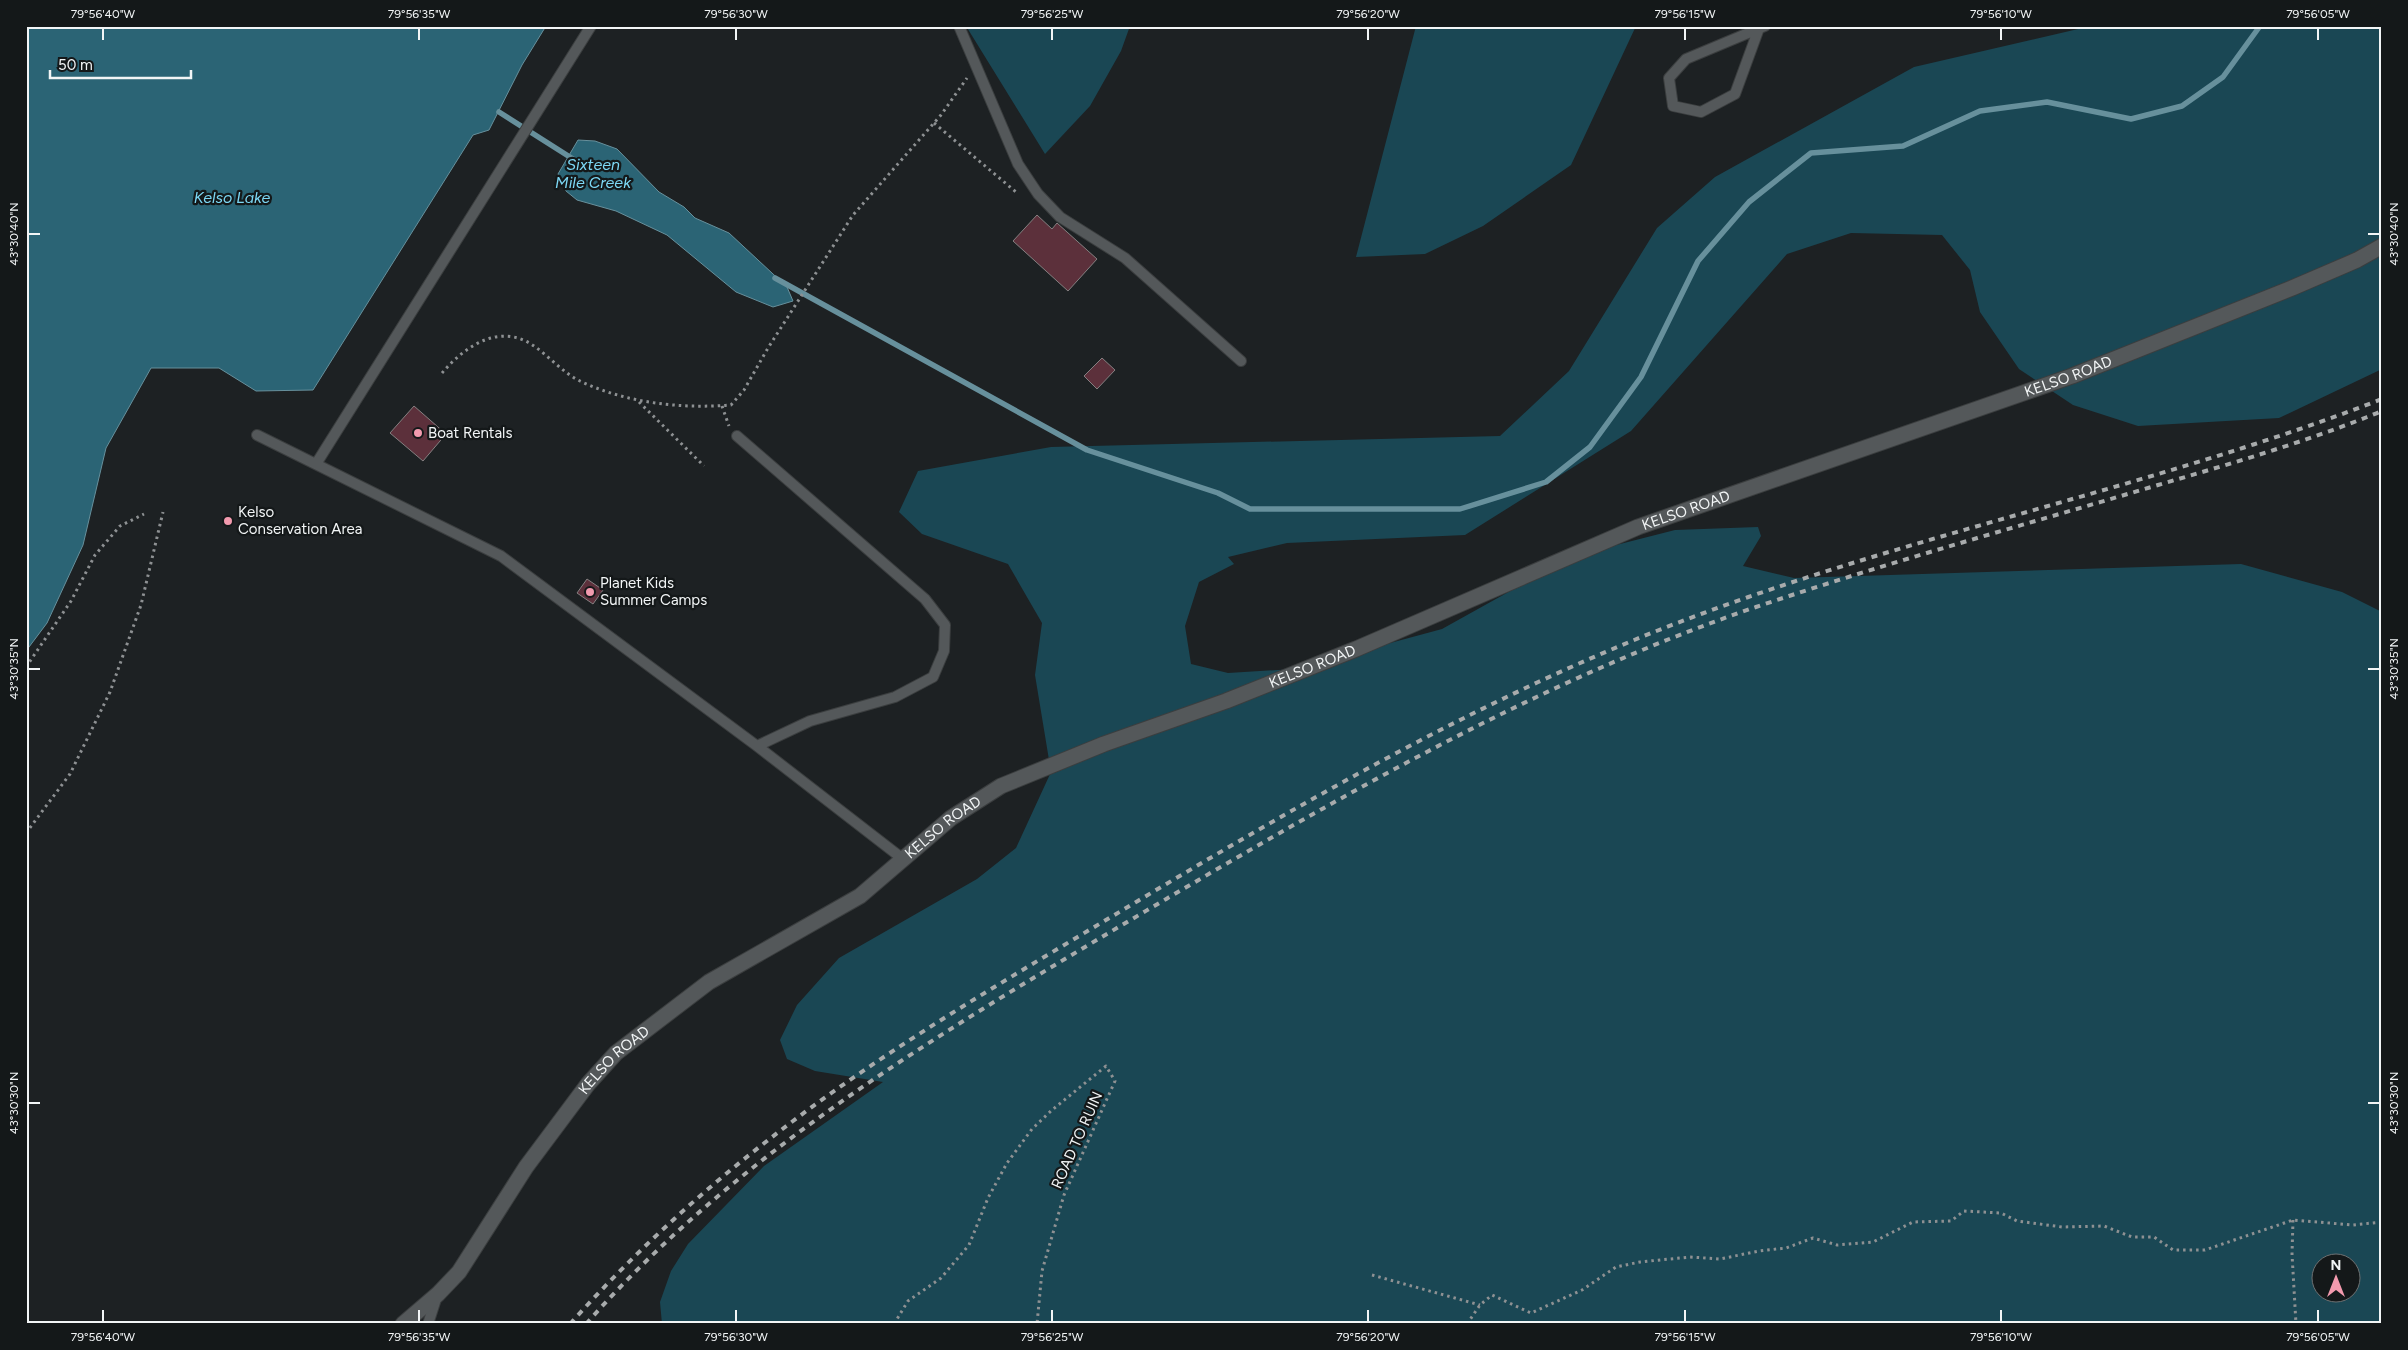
<svg xmlns="http://www.w3.org/2000/svg" width="2408" height="1350" font-family="Figtree,sans-serif">
	<rect width="100%" height="100%" fill="#1d2123"/>
	<path fill="#1a4754" fill-rule="evenodd" d="M966,26H1130L1121,51L1090,106L1045,154Z
		M1416,26H1636L1571,165L1483,226L1425,254L1356,257Z
		M2091,26H2382V369L2279,418L2138,426L2073,405L2019,369L1980,312L1970,270L1942,235L1851,233L1787,254L1631,431L1465,535L1287,543L1228,557L1234,564L1199,582L1185,626L1191,664L1228,673L1294,669L1442,629L1573,556L1675,530L1758,527L1761,536L1743,566L1794,578L2241,564L2342,592L2382,612V1324H662L660,1302L671,1271L688,1244L764,1166L883,1082L815,1071L787,1059L780,1040L797,1005L839,958L977,879L1016,848L1051,772L1035,675L1042,623L1008,564L922,534L899,512L918,471L1051,447L1500,436L1569,371L1657,228L1715,177L1914,67ZM2320,1262H2350V1292H2320Z"/>
	<path fill="#2b6475" stroke="#67909c" d="M26,26H546L522,65L489,130L473,135L313,390L256,391L219,368H151L106,448L83,545L47,623L26,651Z
		M578,140L595,141L617,149L659,192L684,207L695,218L729,233L787,287L793,301L773,307L736,292L667,235L616,211L577,200L566,191L558,174Z"/>
	<g fill="none" stroke-linecap="round" stroke-linejoin="round">
		<path stroke="#67909c" stroke-width="5.5" d="M499,112L573,159
			M775,278L1087,450L1218,493L1250,509H1460L1546,482L1590,447L1641,377L1698,261L1749,202L1811,153L1903,146L1980,111L2047,102L2131,119L2182,106L2223,77L2260,26"/>
	</g>
	<path fill="#5c303b" stroke="#858081" d="M1037,215L1052,229L1057,223L1097,259L1068,291L1013,241Z
		M1102,358L1115,370L1097,389L1084,376Z
		M414,406L446,434L423,461L390,433Z
		M587,579L603,590L593,604L577,593Z"/>
	<g fill="none" stroke-linecap="round" stroke-linejoin="round">
		<defs>
			<path id="lane" d="M959,26L1018,164L1038,194L1060,217L1125,258L1241,361
				M1758,31L1735,94L1701,112L1673,106L1669,78L1686,59L1765,26
				M257,435L501,556L757,746L903,859
				M737,436L925,599L945,625L944,651L933,677L895,697L810,721L757,746
				M316,464L591,26
				M428,1324L437,1296"/>
			<g id="street">
				<path id="s1" d="M403,1324L438,1294L459,1272L526,1167L588,1084L616,1053L709,982L860,896L951,818L1001,786L1104,744L1226,701L1356,649L1638,527L2072,376L2292,288L2357,260L2382,246"/>
			</g>
		</defs>
		<use href="#lane" stroke="#3b3e3f" stroke-width="12"/>
		<use href="#street" stroke="#3b3e3f" stroke-width="17"/>
		<path stroke="#8e9193" stroke-width="3" stroke-dasharray="2.5 4" stroke-linecap="butt" d="M934,123L1016,192
			M442,373C465,346 500,322 534,346C550,357 564,374 582,382C628,403 680,409 731,405L744,390L768,348L853,215L941,115L967,78
			M639,402L704,466
			M722,406L729,426
			M26,667L71,601L95,555L120,526L144,514
			M26,833L70,774L110,692L141,605L163,512
			M2293,1220L2292,1254L2296,1324
			M1372,1275L1480,1305
			M894,1324L908,1301L941,1278L969,1245L988,1198L1007,1163L1032,1129L1052,1110L1106,1066L1115,1081L1064,1195L1042,1271L1037,1324
			M1467,1324L1480,1305L1492,1295L1531,1313L1582,1290L1616,1267L1640,1262L1690,1257L1720,1259L1759,1251L1786,1248L1813,1238L1837,1245L1873,1242L1913,1222L1951,1221L1964,1211L2001,1213L2017,1221L2062,1227L2104,1226L2132,1237H2154L2173,1250H2205L2293,1220L2353,1225L2382,1222"/>
		<use href="#lane" stroke="#54585a" stroke-width="10"/>
		<use href="#street" stroke="#54585a" stroke-width="15"/>
		<path stroke="#a8abac" stroke-width="4" stroke-dasharray="6 6" stroke-linecap="butt" d="M570,1324C630,1257 696,1196 767,1141C880,1052 1008,979 1131,905C1315,795 1500,688 1701,614C1925,531 2160,485 2382,399
			M586,1324C741,1149 945,1030 1144,912C1341,796 1539,681 1756,607C1889,562 2024,525 2158,485C2233,463 2309,441 2382,411"/>
	</g>
	<path fill="none" stroke="#f2f5f6" stroke-width="2" d="M103,28V40M419,28V40M736,28V40M1052,28V40M1368,28V40M1685,28V40M2001,28V40M2318,28V40M28,234H40M2368,234H2380M28,669H40M2368,669H2380M28,1103H40M2368,1103H2380M103,1310V1322M419,1310V1322M736,1310V1322M1052,1310V1322M1368,1310V1322M1685,1310V1322M2001,1310V1322M2318,1310V1322"/>
	<g fill="#f29aae" stroke="#141819" stroke-width="2">
		<circle cx="418" cy="433" r="5"/>
		<circle cx="228" cy="521" r="5"/>
		<circle cx="590" cy="592" r="5"/>
	</g>
	<g text-anchor="middle" dominant-baseline="central" stroke-width="4.5" stroke-linejoin="round" paint-order="stroke">
		<g font-size="15" fill="#f2f5f6" stroke="#141819">
			<text stroke="none"><textPath href="#s1" startOffset="1960">KELSO ROAD</textPath></text>
			<text stroke="none"><textPath href="#s1" startOffset="1555">KELSO ROAD</textPath></text>
			<text stroke="none"><textPath href="#s1" startOffset="1150">KELSO ROAD</textPath></text>
			<text stroke="none"><textPath href="#s1" startOffset="745">KELSO ROAD</textPath></text>
			<text stroke="none"><textPath href="#s1" startOffset="340">KELSO ROAD</textPath></text>
			<text transform="translate(1077 1140) rotate(-66)">ROAD TO RUIN</text>
		</g>
		<g font-size="15" fill="#f2f5f6" stroke="#141819" text-anchor="start">
			<text x="428" y="433">Boat Rentals</text>
			<text x="238" y="512">Kelso<tspan x="238" dy="17">Conservation Area</tspan></text>
			<text x="600" y="583">Planet Kids<tspan x="600" dy="17">Summer Camps</tspan></text>
		</g>
		<g font-size="16" font-style="italic" fill="#7dd8f5" stroke="#141819">
			<text x="593" y="164">Sixteen<tspan x="593" dy="18">Mile Creek</tspan></text>
			<text x="232" y="197">Kelso Lake</text>
		</g>
	</g>
	<rect width="2408" height="1350" fill="none" stroke="#141819" stroke-width="55"/>
	<g transform="translate(2336 1278)"><circle r="24" fill="#141819" stroke="#6d7071"/>
	<path d="M0-4L9 19L0 12L-9 19Z" fill="#f29aae"/>
	<text y="-8" font-size="14" font-weight="bold" text-anchor="middle" fill="#f2f5f6">N</text>
	</g>
	<path d="M50 70v8h141v-8" fill="none" stroke="#f2f5f6" stroke-width="2.5"/>
	<text x="58" y="70" font-size="15" fill="#f2f5f6" stroke="#141819" stroke-width="4" paint-order="stroke">50 m</text>
	<rect x="28" y="28" width="2352" height="1294" fill="none" stroke="#f2f5f6" stroke-width="2"/>
	<g font-size="12" text-anchor="middle" fill="#f2f5f6">
		<text x="103" y="18">79°56'40"W</text>
		<text x="419" y="18">79°56'35"W</text>
		<text x="736" y="18">79°56'30"W</text>
		<text x="1052" y="18">79°56'25"W</text>
		<text x="1368" y="18">79°56'20"W</text>
		<text x="1685" y="18">79°56'15"W</text>
		<text x="2001" y="18">79°56'10"W</text>
		<text x="2318" y="18">79°56'05"W</text>
		<text transform="translate(14 234) rotate(-90)" y="4">43°30'40"N</text>
		<text transform="translate(2394 234) rotate(-90)" y="4">43°30'40"N</text>
		<text transform="translate(14 669) rotate(-90)" y="4">43°30'35"N</text>
		<text transform="translate(2394 669) rotate(-90)" y="4">43°30'35"N</text>
		<text transform="translate(14 1103) rotate(-90)" y="4">43°30'30"N</text>
		<text transform="translate(2394 1103) rotate(-90)" y="4">43°30'30"N</text>
		<text x="103" y="1341">79°56'40"W</text>
		<text x="419" y="1341">79°56'35"W</text>
		<text x="736" y="1341">79°56'30"W</text>
		<text x="1052" y="1341">79°56'25"W</text>
		<text x="1368" y="1341">79°56'20"W</text>
		<text x="1685" y="1341">79°56'15"W</text>
		<text x="2001" y="1341">79°56'10"W</text>
		<text x="2318" y="1341">79°56'05"W</text>
	</g>
</svg>
